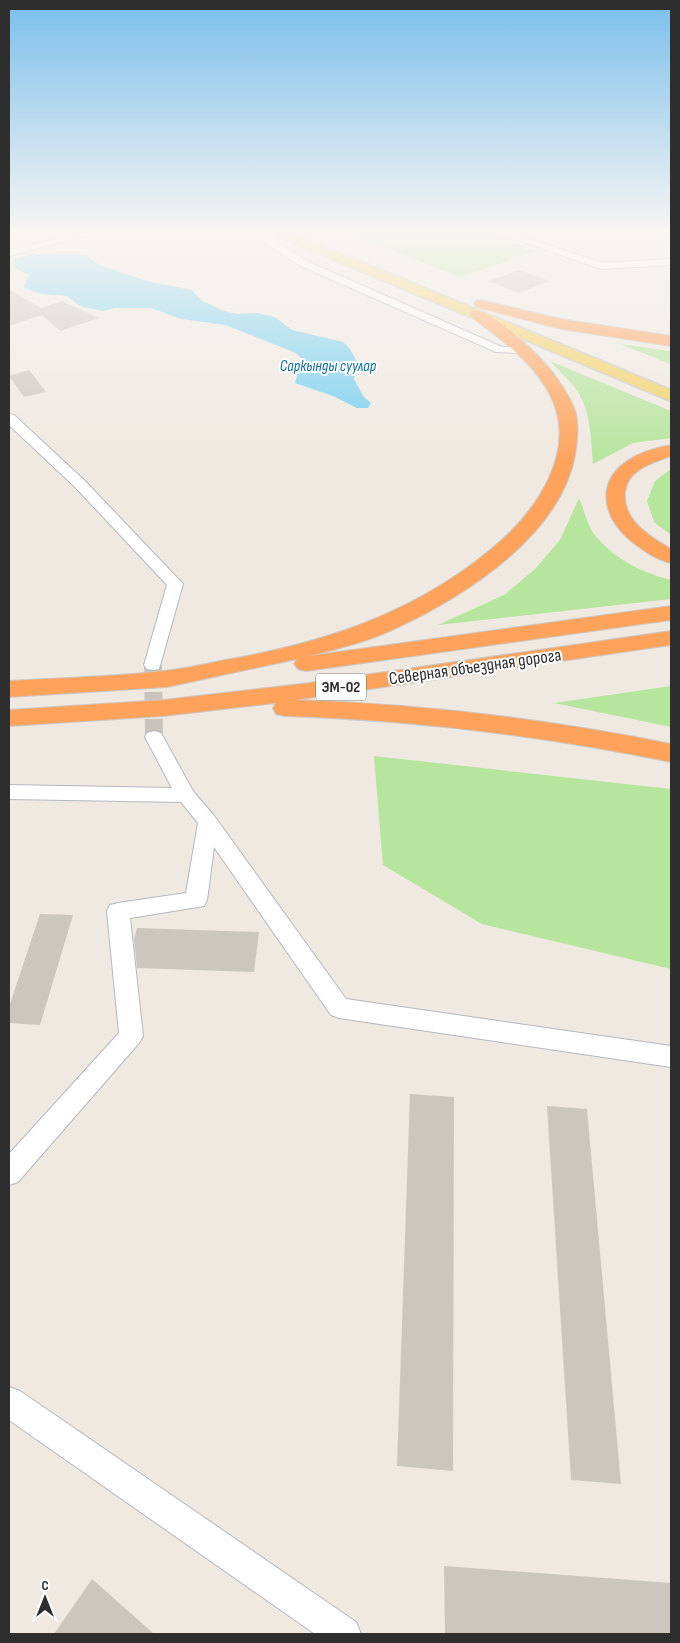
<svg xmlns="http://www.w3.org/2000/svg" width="680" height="1643" font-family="'Sofia Sans Condensed',sans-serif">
	<rect width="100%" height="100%" fill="#efe9e1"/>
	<path fill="#b6e59e" d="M349,233H486L537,251L460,277Z
		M620,344L671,351V364Z
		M550,361L671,411V438L633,443L593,464C591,439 591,414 578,392C571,381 559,371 550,361Z
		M671,469V535L654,522L647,501L655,481Z
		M579,498C584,509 587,525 594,534C612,558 643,573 671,580V599L438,625L504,595L536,568L560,540Z
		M671,686V727L554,703Z
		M374,756L671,789V969L482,924L383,865Z"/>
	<path fill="#75cff0" d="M33,254L86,255L99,265L151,282L192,290L202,301L224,311L237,314L257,313L275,317L292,330L343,342L350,349L357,362L354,379L363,396L371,403L368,408H357L333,396L295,383L302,359L296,353L226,325L181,319L151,308H115L103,311L80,306L67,296L40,294L24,287L29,275L15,268L14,259Z"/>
	<path fill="#cbc7bf" d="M519,270L550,281L519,293L488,281Z
		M9,289L41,308L62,301L99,318L60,331L42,315L9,326Z
		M29,370L46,392L24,397L9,376Z
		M40,914L73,915L40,1025L9,1023V1007Z
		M137,928L259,932L254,972L137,968L134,939Z
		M410,1094L454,1097L453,1471L397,1466Z
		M547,1106L587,1109L621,1484L571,1480Z
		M444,1566L671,1583V1634H445Z
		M92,1579L154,1634H54Z"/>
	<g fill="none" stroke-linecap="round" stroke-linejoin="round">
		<path stroke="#c8c4bd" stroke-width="18" stroke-dasharray="18 9" stroke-linecap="butt" d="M153,665L154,737"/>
		<defs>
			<path id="minor" d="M79,233H96L9,256V250Z
				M248,233L265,235L309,262L502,347H523L529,350L523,353L496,352L301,266Z
				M498,233H512L602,263L671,259V265L601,269Z
				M9,414L14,415L85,481L183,584L159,669L153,670L147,669L144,665L167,585L75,487L9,425Z
				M154,731L161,733L193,791L215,817L346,999L671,1046V1067L339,1018L331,1015L214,847L207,900L204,906L130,918L143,1036L139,1043L18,1182L9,1185V1154L119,1033L107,911L110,905L118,903L186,893L198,823L181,802L9,799V785L172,788L145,737L147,733Z
				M9,1387L20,1391L356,1622L361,1634H315L9,1420Z"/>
			<path id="major" d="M275,233H292L671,390V401L277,236Z"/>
			<path id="highway" d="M481,300L561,319L671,336V346L561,329L476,307L474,304L476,301Z
				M476,310C498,315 543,358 556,377C564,388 572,400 576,414C579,428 577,441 575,455C560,537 462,598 392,630C366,642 337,649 309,656L671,606V620L306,671L298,669L294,664L297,659L167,687L9,697V681C57,678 106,677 154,672C178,670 202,665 225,660C312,645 391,621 464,570C498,546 530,518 548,480C585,404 527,357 471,317L469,314L471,311Z
				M671,445V456C658,461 643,465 633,475C628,480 626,486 625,492C622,520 650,537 671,549V563C656,560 643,550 631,541C598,513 596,475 638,455C648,450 660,447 671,445Z
				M671,631V645L295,700C422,704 547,719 671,744V762C543,736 415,720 285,716L276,714L273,708L276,703L163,716L9,726V710L163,700L309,683Z"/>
		</defs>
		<use href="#minor" stroke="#b4b7c1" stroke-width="2"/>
		<use href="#major" stroke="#c9c9c9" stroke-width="3"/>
		<use href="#highway" stroke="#c9c9c9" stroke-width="2"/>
		<use href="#minor" fill="#fff" fill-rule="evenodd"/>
		<use href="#major" fill="#f2d163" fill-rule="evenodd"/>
		<use href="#highway" fill="#ffa35c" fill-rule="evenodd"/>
	</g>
	<linearGradient id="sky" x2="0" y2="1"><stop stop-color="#7abfeb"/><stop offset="0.5" stop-color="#f8f5f2"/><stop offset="1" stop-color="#f8f5f2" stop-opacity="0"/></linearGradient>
	<rect width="680" height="463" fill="url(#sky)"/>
	<g text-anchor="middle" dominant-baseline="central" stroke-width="4" stroke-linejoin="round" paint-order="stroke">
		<g font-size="16" font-style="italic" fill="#0d6fa3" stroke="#fff">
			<text x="328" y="366">Саркынды суулар</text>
		</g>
		<rect fill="#fff" stroke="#6d6d6d" stroke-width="1" x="316" y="673.5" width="50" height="27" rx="4"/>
		<g font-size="16" font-weight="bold" fill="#2e2e2e">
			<text x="341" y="687">ЭМ-02</text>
		</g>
		<g font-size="18" fill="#2e2e2e" stroke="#fff">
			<text transform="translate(475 667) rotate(-8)">Северная объездная дорога</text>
		</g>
	</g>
	<rect width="680" height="1643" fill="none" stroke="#2e2e2e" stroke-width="20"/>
	<g transform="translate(45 1598)" stroke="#ffffff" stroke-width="4" paint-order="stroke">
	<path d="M0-4L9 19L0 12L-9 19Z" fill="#2e2e2e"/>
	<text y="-8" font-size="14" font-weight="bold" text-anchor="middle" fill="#2e2e2e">С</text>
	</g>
</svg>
